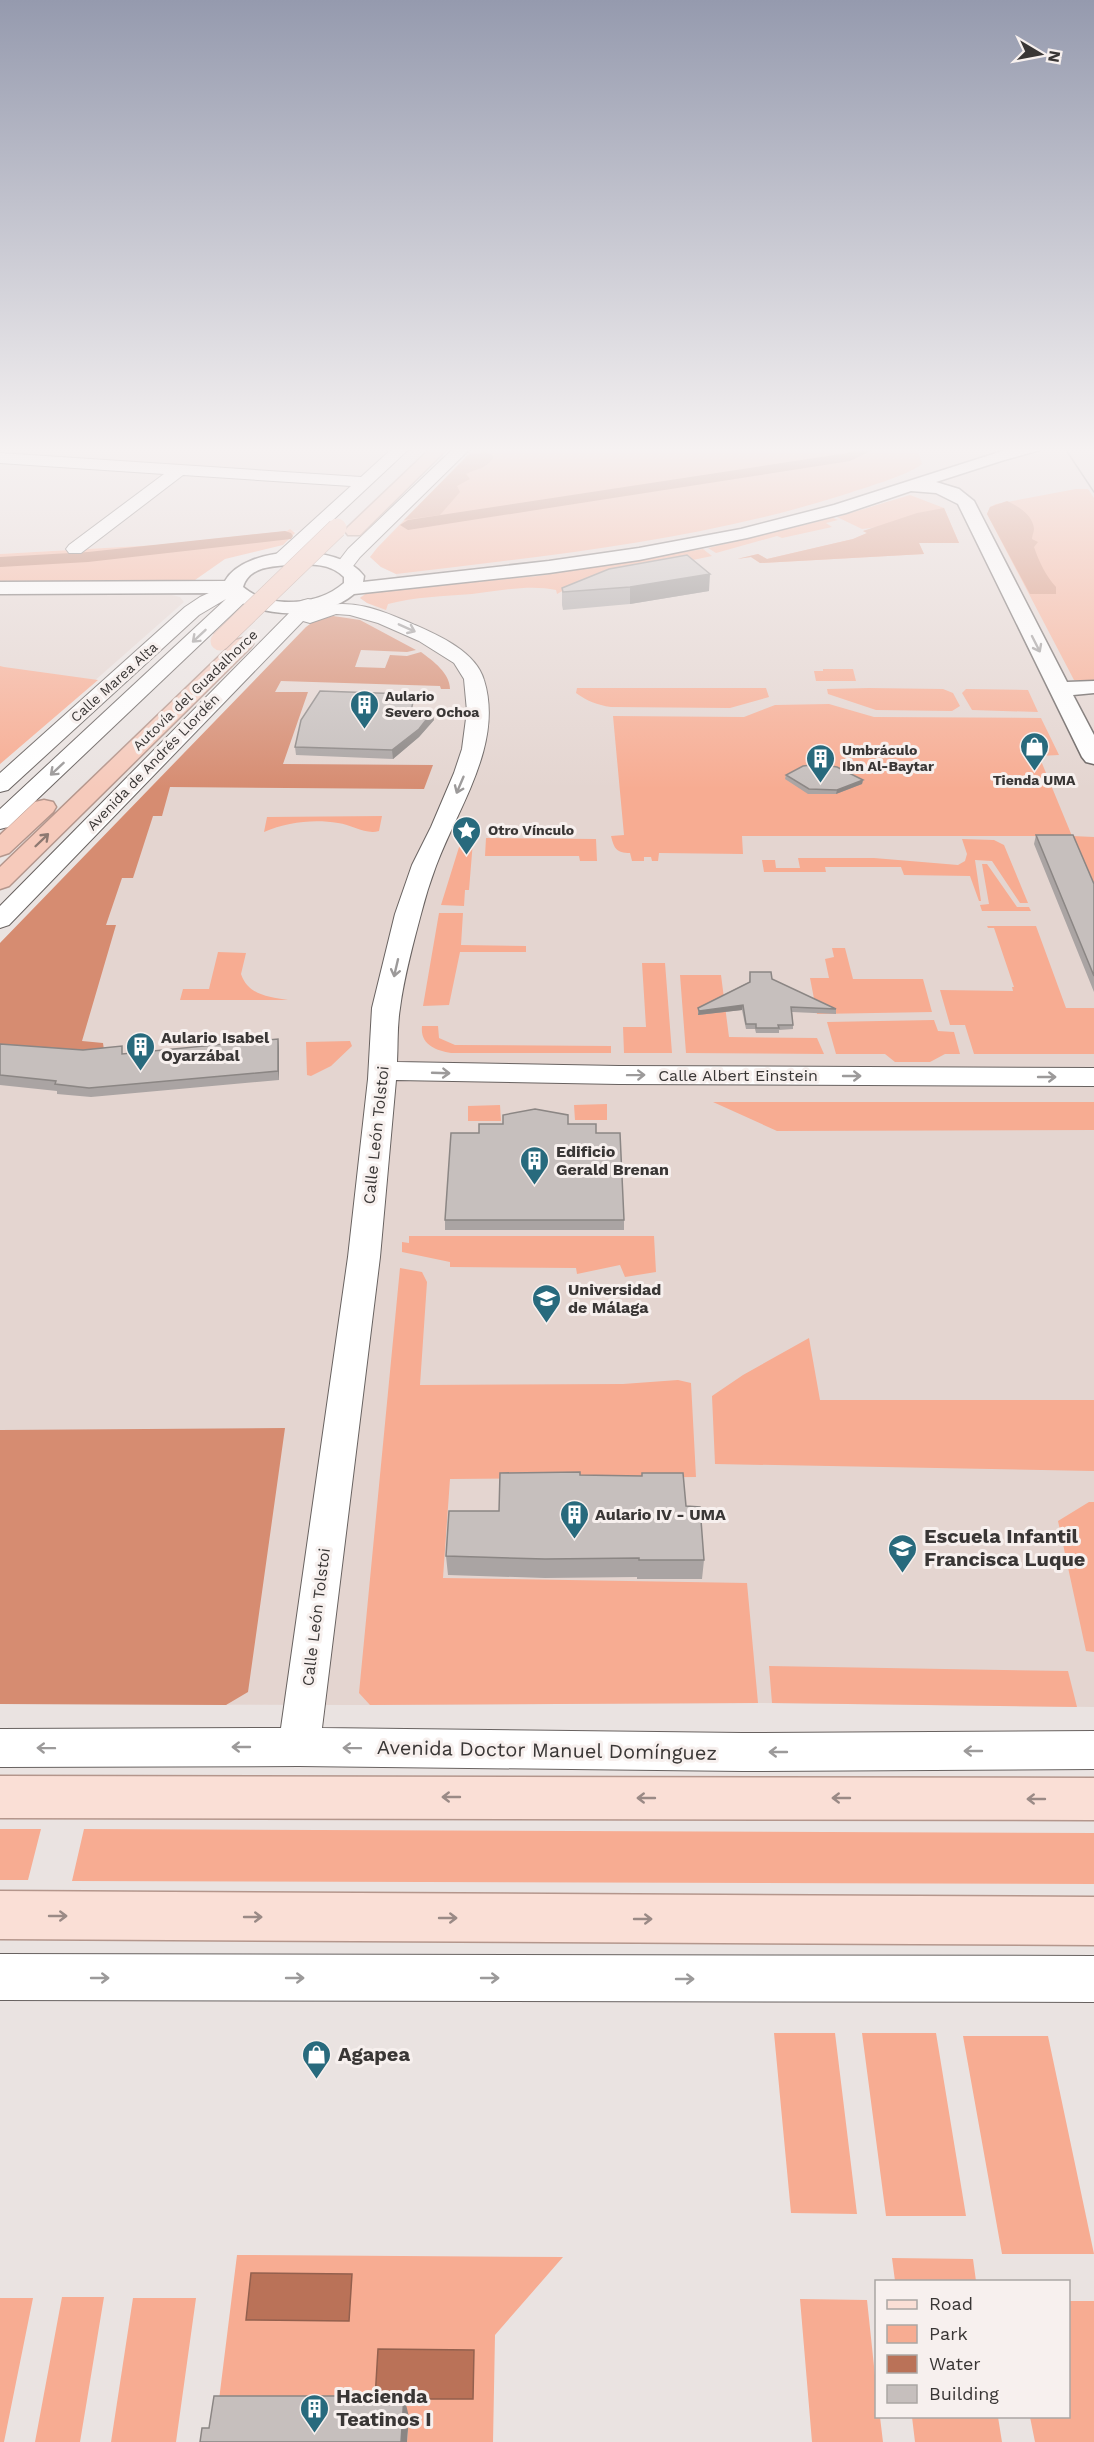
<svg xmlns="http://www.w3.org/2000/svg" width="1094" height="2442" font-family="'Work Sans',sans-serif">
	<rect width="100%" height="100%" fill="#eae3e1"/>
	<path fill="#e4d5d0" d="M0,447H408L320,528L157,545L0,554Z
		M476,447H1094V1707L758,1703L358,1705L0,1704V943L306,627L333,616L348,617L375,607L360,598L361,596L399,588L396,574L381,567L370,557L391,533Z
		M0,595H172L180,597L184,602L0,764Z"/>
	<path fill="#f7ac92" d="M476,447H917L922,464C907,476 863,488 843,495C698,541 546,556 396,574L381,567L370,557L377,548Z
		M1076,489H1088L1094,498V682L1074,680L987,514L990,507L996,504Z
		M910,495L944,508L959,543H919L924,554L760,563L751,557L737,559L758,554L767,559L853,539L867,533L863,531L879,527L862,529L837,517Z
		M833,518L838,520L826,523L832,527L782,538L777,536L716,553L708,548Z
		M290,529L295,533L283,545L225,559L195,580L0,582V554L157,545L287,531Z
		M703,549L712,556L573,585L557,594L556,590C530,584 498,591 472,594C444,596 414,597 388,604L386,610L367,603L360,598L368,592L538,576Z
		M0,666L4,667L98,680L0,764Z
		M823,669H853L856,681H816L814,671H823Z
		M577,688H766L769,697L730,708L611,707C597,705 587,701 576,693Z
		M869,688L943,689L953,693L960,706L952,711L876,710L828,694L827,689Z
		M966,689L1028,690L1038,712L972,710L962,693Z
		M829,704L874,717L1041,718L1059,755L1039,756L1072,836L1094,837V888L1072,836H742L743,854L659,853L658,861H652L651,857H644V861H632L630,853C616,853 614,848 611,836L624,835L613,716L744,717L775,705Z
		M382,816L379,831C366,835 352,825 338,823C314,819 287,822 264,832L267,817Z
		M486,838L596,839L597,861H580L579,856H485Z
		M962,839L994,840L1004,845L1028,903H1020L992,861L975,860L981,901H979L970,876L904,875L901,867H825L826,872H764L762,860H775L776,868H800L798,858H874L958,865L965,861L967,854Z
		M469,841H473L469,890H465L464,906L441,905L460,844Z
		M982,864H987L1017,907H1029L1031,911H982L980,905L989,904Z
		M439,913H463L461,945L526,946V952H460L449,1005L423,1006Z
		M987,926H1036L1066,1008H1094V1054H974L965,1025H950L940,990L1013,991L1012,987H1014L994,928H988Z
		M832,948H845L853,979H923L932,1012L817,1014L810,978H829L825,959L834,957Z
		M218,952L246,953L241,974C248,995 268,997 288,1000H180L183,989H209Z
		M642,963H665L672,1053H624L623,1027H646Z
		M680,975H721L729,1037L817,1038L824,1054L686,1053Z
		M934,1020L938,1031L954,1032L960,1054H945L930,1062H895L885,1054H836L827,1022Z
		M422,1026H438L439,1038L455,1045L611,1046V1053H451C436,1050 420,1045 422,1026Z
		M350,1041L352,1046L331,1066L311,1076L307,1075L306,1042Z
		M713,1102H1094V1130L777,1131Z
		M607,1104V1120H575L574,1105Z
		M500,1105L501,1121H468V1106Z
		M409,1236H654L656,1272L625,1277L620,1265L577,1274L576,1268L450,1267V1262L402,1252V1242L409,1243Z
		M400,1268L422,1272L427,1282L420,1385L623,1384L678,1380L691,1383L696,1477L450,1479L443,1578L747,1583L758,1703L370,1705L359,1693Z
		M809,1338L820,1400H1094V1471L715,1464L712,1396L743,1375Z
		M1089,1502H1094V1652L1086,1651L1058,1521Z
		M769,1666L1068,1671L1077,1707L772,1703Z
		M0,1829H41L28,1880H0Z
		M84,1829L1094,1833V1884L72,1881Z
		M774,2033H835L857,2214L791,2213Z
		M862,2033H936L966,2216H886Z
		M963,2036H1048L1094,2254H1002Z
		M237,2255L563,2257L495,2335L493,2442H407L409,2417L217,2416Z
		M892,2258L973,2259L976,2281H895Z
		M62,2297H104L80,2442H35Z
		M0,2298H33L4,2442H0Z
		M133,2298H196L176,2442H111Z
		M800,2299L867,2300L876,2385V2416L880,2417L883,2442H812Z
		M1069,2301H1094V2442H1035L1030,2417L1068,2416Z
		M912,2417H998L1002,2442H915Z"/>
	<path fill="#d68c71" d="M486,452L494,456C487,469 478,468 466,474L470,479L457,486L460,492L440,515L404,520L468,455Z
		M1007,501C1018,506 1033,515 1034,529C1034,532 1032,535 1032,539L1038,542L1034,547C1039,562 1046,576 1056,587V594H1030L987,514L990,507Z
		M944,508L959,543H919L924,554L760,563L751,557L737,559L758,554L767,559L853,539L867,533L863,531L917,513Z
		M333,616L360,620L416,650L407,652L361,650L355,667L385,668L390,655L407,656L421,652C433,661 450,673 450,689H441L440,686L281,681L275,692H308L283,764L433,765L424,789L170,787L162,816H153L133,878H122L106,925H116L82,1041L103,1043L105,1057H0V943L306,627L314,621Z
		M285,1428L248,1692L226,1705L0,1704V1430Z"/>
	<path fill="#ba7258" stroke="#93604e" stroke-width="1.5" d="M251,2273L352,2274L349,2321L246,2320Z
		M378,2349L474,2350L473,2399H375Z"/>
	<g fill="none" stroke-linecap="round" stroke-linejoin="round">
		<path fill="#ba7258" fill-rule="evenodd" d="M861,447H879L850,461L408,530L400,525L408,520L847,453Z
			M285,531L291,533L293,536L291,539L88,562L0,567V557L88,552Z"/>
		<defs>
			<path id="street" d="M394,447H411L286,564H274L271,560L274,556L351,486L183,475L81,553H69L66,549L69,545L164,474L0,463V453L361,477Z
				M455,447H472L360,557L350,570H338L335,566L348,549Z
				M233,582L240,584L241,589L248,591L250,595L248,599L8,827L0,829V809L226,599L199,615L8,790L0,792V773L185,607L200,597Z
				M308,599L315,601L317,605L315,609C349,596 383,611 415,625C440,636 476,652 484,680C504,744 457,809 436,866C430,882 425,898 421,914C413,944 404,977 400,1008C397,1026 398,1044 397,1062L619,1066L1094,1068V1086L619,1084L396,1080L380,1257L322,1728L742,1733L1094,1731V1769L742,1771L299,1766L0,1767V1729L281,1728L348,1257L368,1079L372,1008L395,914L412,865L431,827L454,773L462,749L467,711L464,679L454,663L419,641L378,623L350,615L336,614L310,623L303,621L9,925L0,928V906L301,601Z
				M0,1954L1094,1956V2002L0,2000Z"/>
			<path id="secondary" d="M1015,447H1042L1040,450L1001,461L936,482L959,489L974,501L1067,682L1094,681V693L1073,695L1094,735V764L1086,762L1082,757L958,504L936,493L911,491L846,513L747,538L639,560L549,573L354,594C323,621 257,619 227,593L0,594V582L225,581C245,545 340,542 364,576L363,582L549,561L639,548L741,529L834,505ZM292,565C311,564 330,563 344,577V583C318,606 269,609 243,587C249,566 274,566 292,565Z"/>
			<path id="primary" d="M0,1776L1094,1778V1820L0,1818Z
				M0,1891L1094,1897V1945L0,1939Z"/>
			<path id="highway" d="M432,447H449L360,535H348L345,531L348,527Z
				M243,638L250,640L253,644L250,648L9,886L0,889V867L236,640Z
				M44,800L53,802L56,807L53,812L9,853L0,856V835L35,802Z"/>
		</defs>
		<use href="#street" stroke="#686260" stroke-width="2"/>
		<use href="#secondary" stroke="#686260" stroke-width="3"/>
		<use href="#primary" stroke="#b4968c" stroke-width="3"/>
		<use href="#highway" stroke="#b4968c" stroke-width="3"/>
		<use href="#street" fill="#fff" fill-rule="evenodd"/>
		<use href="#secondary" fill="#fff" fill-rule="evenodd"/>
		<use href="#primary" fill="#fadfd6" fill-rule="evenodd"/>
		<use href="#highway" fill="#f6cabb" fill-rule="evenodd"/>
		<path stroke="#86817f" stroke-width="1.5" d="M1064,447L1094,492"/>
		<defs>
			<path id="highway-bridge" d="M220,641L337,528"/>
		</defs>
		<use href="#highway-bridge" stroke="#b4968c" stroke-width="20" stroke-linecap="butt"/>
		<use href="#highway-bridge" stroke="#f6cabb" stroke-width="19"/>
	</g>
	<path fill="#aaa4a3" d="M609,569L709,591L630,604L563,610L562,605V588Z
		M404,694L405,701L413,711L434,720L419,737L393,759L296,755L295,747Z
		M786,775L863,780L862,784L836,794H808L785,779Z
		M1036,835L1094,884V992L1034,844Z
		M750,972L772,979L836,1009V1014L792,1012L793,1025V1029L779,1030V1033H756L755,1029H746L742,1010L698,1015V1008L749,982Z
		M278,1039L279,1049V1080L91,1097L57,1094V1091L0,1085V1044L124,1054Z
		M568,1124L596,1133L624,1220V1230H445V1220Z
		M580,1475L686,1506L704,1560L702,1579H637V1577L545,1578L448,1575L446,1556L499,1511Z"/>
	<path fill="#8b8684" d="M710,574L709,591L630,604V587Z
		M433,711L434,720L419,737L393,759L392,750Z
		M863,780L862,784L836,794L837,790Z
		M743,1005L742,1010L698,1015L699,1011Z
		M278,1039L279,1049V1080L278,1071Z
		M404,2396L409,2417L407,2442H401Z"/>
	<path fill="#c6bfbd" stroke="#8b8684" stroke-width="1.5" d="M687,555L710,574L630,587L563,592L562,588L609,569Z
		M320,691L404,694L402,701L413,702L411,711H433L419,729L392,750L295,747L301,720Z
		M819,764L837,767L863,780L837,790L809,789L786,775L803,766Z
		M1036,835H1073L1094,884V976Z
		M750,972H771L772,979L836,1009L791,1007L793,1025H778L779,1028H756V1024H746L743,1005L699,1011L698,1008L750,982Z
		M278,1039V1071L89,1088L55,1084L56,1081L0,1075V1044L83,1050L122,1046V1054Z
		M535,1109L568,1115V1124H596V1133H620L624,1220H445L451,1133H479V1124H503V1115Z
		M580,1472V1475L642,1476V1473H683L686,1506L700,1507L704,1560H639V1558L545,1559L446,1556L449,1511H499L500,1473Z
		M214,2396H404L401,2442H200L202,2428H209Z"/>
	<defs><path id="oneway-shaft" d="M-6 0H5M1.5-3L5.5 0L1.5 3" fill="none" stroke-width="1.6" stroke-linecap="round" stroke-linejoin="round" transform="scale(1.5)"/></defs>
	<g stroke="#9c9a9a">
		<use href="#oneway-shaft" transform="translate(407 628) rotate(24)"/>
		<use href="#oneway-shaft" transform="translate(199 636) rotate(137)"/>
		<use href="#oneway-shaft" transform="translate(1036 644) rotate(63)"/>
		<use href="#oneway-shaft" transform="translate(57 769) rotate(137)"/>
		<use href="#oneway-shaft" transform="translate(460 785) rotate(113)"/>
		<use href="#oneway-shaft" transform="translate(396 968) rotate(103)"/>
		<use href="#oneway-shaft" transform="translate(441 1073) rotate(2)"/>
		<use href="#oneway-shaft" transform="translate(636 1075) rotate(-1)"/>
		<use href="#oneway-shaft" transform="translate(852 1076)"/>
		<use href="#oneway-shaft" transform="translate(1047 1077)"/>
		<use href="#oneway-shaft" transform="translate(241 1747) rotate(180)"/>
		<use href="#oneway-shaft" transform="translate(46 1748) rotate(-179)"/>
		<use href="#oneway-shaft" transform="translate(352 1748) rotate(-179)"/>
		<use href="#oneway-shaft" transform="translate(973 1751) rotate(180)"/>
		<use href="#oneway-shaft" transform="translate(778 1752) rotate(180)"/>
		<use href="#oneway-shaft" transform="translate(100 1978)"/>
		<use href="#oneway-shaft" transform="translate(295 1978)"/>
		<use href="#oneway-shaft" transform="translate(490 1978)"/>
		<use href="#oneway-shaft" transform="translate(685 1979)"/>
	</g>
	<use stroke="#8e7971" href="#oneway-shaft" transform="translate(42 840) rotate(-44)"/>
	<g stroke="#9a8a86">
		<use href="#oneway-shaft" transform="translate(451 1797) rotate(-180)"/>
		<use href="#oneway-shaft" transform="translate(646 1798) rotate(-180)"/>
		<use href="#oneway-shaft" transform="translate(841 1798) rotate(-180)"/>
		<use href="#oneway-shaft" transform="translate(1036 1799) rotate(-180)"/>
		<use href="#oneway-shaft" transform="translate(58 1916)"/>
		<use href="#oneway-shaft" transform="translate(253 1917)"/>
		<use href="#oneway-shaft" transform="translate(448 1918)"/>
		<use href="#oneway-shaft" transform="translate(643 1919)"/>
	</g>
	<linearGradient id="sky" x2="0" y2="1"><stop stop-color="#959aae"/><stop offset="0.57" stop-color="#f6f2f2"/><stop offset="1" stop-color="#f6f2f2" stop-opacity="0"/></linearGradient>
	<rect width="1094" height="789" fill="url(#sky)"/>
	<defs>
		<symbol id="building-pin" viewBox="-11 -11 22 30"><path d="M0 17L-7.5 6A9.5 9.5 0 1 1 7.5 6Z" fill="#286a7d" stroke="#f7f0ee"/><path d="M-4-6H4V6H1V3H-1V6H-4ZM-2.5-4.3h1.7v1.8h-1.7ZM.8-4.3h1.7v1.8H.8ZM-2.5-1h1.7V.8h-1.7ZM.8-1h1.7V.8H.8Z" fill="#fff"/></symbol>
		<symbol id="shop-pin" viewBox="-11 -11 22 30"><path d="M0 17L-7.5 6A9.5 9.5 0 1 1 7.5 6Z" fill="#286a7d" stroke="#f7f0ee"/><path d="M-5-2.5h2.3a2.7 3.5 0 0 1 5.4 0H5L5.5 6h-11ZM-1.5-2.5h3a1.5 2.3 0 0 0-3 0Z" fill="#fff"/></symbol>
		<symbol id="sight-pin" viewBox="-11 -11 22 30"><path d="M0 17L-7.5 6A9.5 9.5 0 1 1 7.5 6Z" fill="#286a7d" stroke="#f7f0ee"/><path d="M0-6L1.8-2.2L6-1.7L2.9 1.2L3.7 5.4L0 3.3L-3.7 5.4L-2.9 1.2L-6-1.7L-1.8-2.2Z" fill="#fff"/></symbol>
		<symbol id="university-pin" viewBox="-11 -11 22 30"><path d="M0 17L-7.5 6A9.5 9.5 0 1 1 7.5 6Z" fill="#286a7d" stroke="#f7f0ee"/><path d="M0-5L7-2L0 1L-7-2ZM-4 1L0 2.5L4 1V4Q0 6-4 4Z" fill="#fff"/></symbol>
		<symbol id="school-pin" viewBox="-11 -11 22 30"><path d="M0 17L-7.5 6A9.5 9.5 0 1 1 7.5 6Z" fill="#286a7d" stroke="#f7f0ee"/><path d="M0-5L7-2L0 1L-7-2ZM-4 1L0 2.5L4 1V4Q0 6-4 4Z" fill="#fff"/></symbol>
	</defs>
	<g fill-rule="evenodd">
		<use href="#building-pin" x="348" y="688" width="33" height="45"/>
		<use href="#shop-pin" x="1018" y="730" width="33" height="45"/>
		<use href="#building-pin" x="804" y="742" width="33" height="45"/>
		<use href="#sight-pin" x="450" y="814" width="33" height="45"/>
		<use href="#building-pin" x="124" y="1030" width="33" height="45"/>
		<use href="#building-pin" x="518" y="1144" width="33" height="45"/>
		<use href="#university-pin" x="530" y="1282" width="33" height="45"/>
		<use href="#building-pin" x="558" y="1498" width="33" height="45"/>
		<use href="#school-pin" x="886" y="1532" width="33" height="45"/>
		<use href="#shop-pin" x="300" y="2038" width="33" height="45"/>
		<use href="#building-pin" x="298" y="2392" width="33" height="45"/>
	</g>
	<g text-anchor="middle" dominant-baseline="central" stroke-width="6" stroke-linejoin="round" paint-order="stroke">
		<g font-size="14" fill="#393635" stroke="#f7f0ee">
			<text transform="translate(114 682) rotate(-42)">Calle Marea Alta</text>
			<text transform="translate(195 690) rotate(-44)">Autovía del Guadalhorce</text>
			<text transform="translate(153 762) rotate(-46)">Avenida de Andrés Llordén</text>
		</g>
		<g font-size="14" font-weight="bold" fill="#393635" stroke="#f7f0ee" text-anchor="start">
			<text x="385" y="696">Aulario<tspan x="385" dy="16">Severo Ochoa</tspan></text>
			<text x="842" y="750">Umbráculo<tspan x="842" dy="16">Ibn Al-Baytar</tspan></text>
			<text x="1034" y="780" text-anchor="middle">Tienda UMA</text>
			<text x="488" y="830">Otro Vínculo</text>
		</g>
		<g font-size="16" font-weight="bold" fill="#393635" stroke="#f7f0ee" text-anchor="start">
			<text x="161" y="1037">Aulario Isabel<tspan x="161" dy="18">Oyarzábal</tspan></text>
			<text x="556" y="1151">Edificio<tspan x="556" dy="18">Gerald Brenan</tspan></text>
			<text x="568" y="1289">Universidad<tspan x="568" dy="18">de Málaga</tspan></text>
			<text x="595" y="1514">Aulario IV - UMA</text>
		</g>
		<g font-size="16" fill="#393635" stroke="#f7f0ee">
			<text x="738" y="1075">Calle Albert Einstein</text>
			<text transform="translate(376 1135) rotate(-84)">Calle León Tolstoi</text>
			<text transform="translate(316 1617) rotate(-83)">Calle León Tolstoi</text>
		</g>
		<g font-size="20" font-weight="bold" fill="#393635" stroke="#f7f0ee" text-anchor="start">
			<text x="924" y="1536">Escuela Infantil<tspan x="924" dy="23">Francisca Luque</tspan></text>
			<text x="338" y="2054">Agapea</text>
			<text x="336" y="2396">Hacienda<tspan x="336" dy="23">Teatinos I</tspan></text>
		</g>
		<g font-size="20" fill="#393635" stroke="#f7f0ee">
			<text transform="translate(547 1750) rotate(1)">Avenida Doctor Manuel Domínguez</text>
		</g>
	</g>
	<rect x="875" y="2280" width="195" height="138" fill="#f7f0ee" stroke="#aba6a4" stroke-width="1.5"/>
	<rect x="887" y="2300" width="30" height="9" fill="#fadfd6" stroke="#aba6a4" stroke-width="1.5"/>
	<text x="929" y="2310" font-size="18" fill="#393635">Road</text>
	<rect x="887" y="2325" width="30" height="18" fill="#f7ac92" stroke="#aba6a4" stroke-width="1.5"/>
	<text x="929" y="2340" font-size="18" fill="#393635">Park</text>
	<rect x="887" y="2355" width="30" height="18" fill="#ba7258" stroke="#aba6a4" stroke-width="1.5"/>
	<text x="929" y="2370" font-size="18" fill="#393635">Water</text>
	<rect x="887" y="2385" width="30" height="18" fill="#c6bfbd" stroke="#aba6a4" stroke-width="1.5"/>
	<text x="929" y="2400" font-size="18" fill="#393635">Building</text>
	<g transform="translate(1040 54) rotate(100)" stroke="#f7f0ee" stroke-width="4.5" paint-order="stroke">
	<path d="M0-4.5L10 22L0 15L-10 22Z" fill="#393635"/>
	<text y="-9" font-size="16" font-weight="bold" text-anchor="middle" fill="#393635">N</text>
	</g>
</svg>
